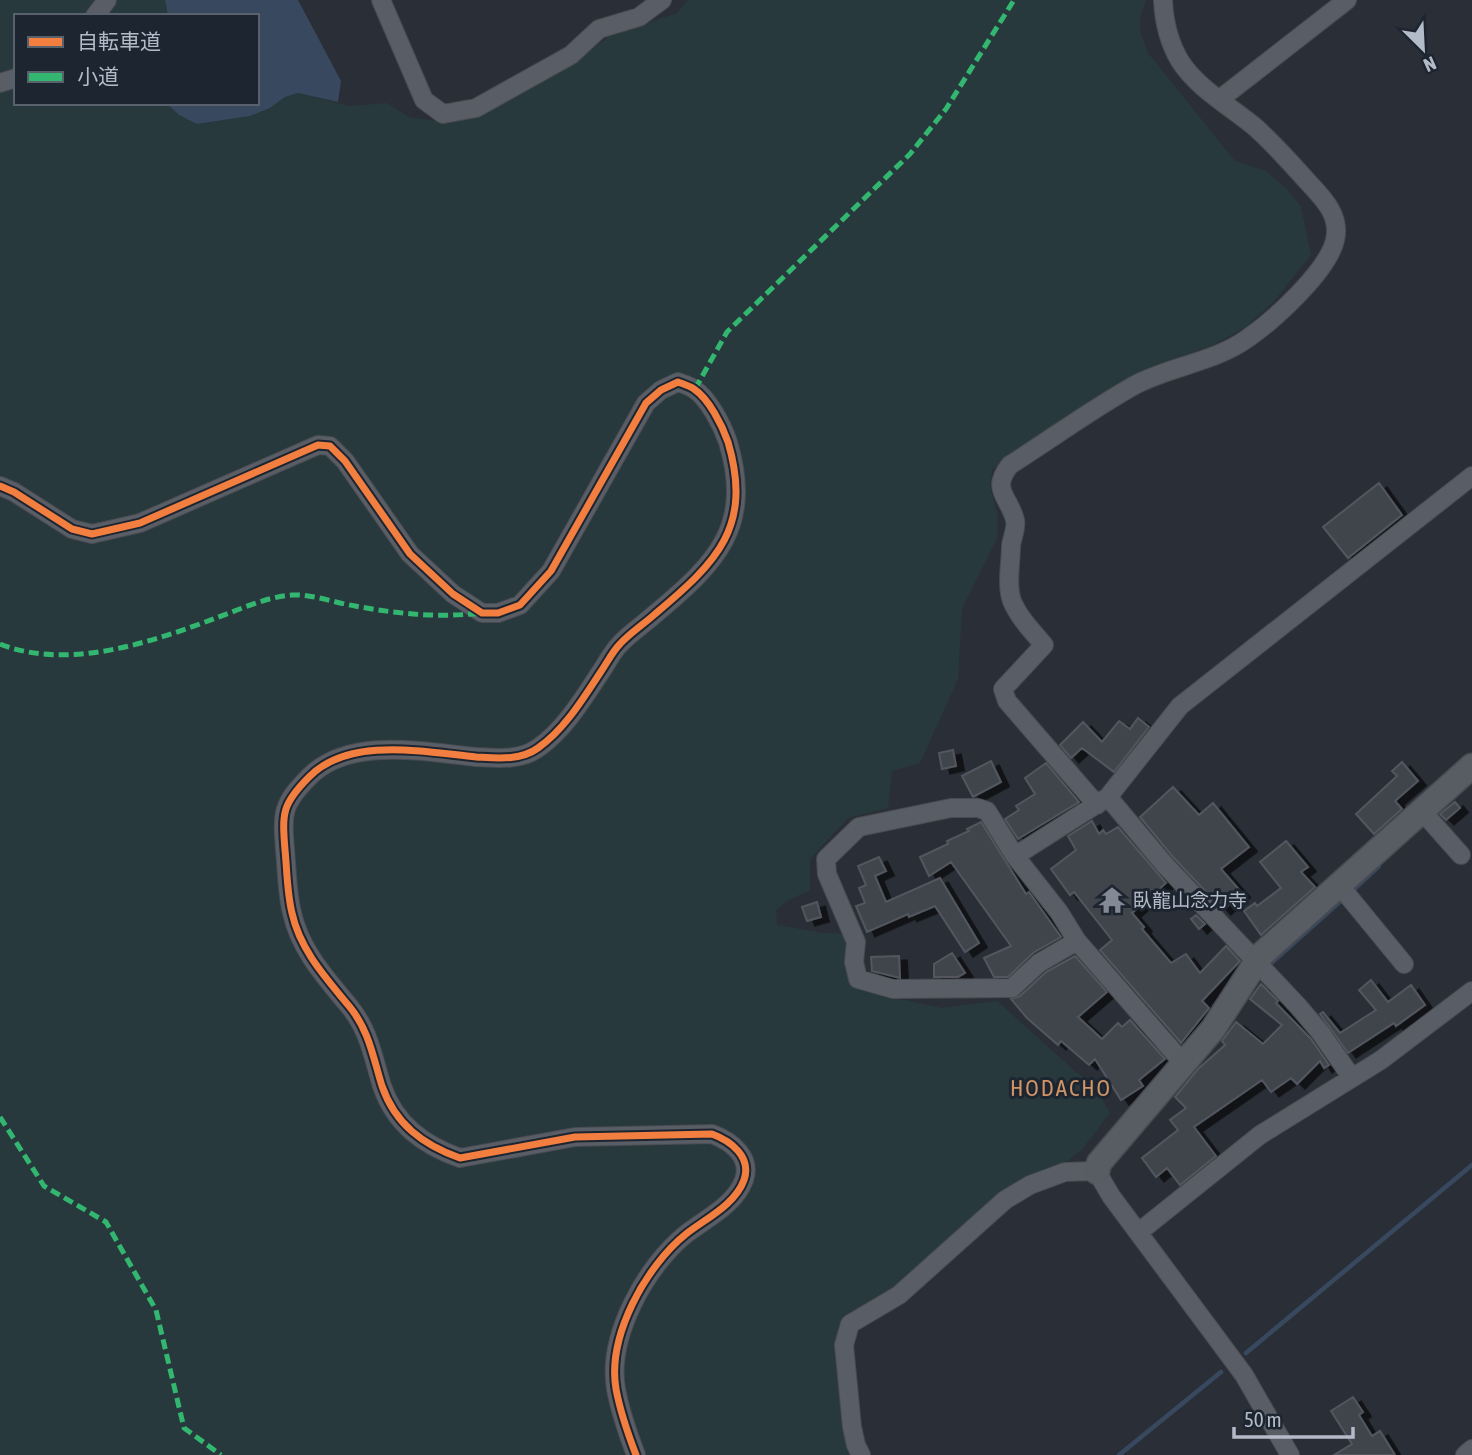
<svg xmlns="http://www.w3.org/2000/svg" width="1472" height="1455" font-family="'Asap Condensed','Noto Sans JP',sans-serif">
	<defs>
		<filter id="shadow"><feDropShadow dx="8" dy="4.5" stdDeviation="0" flood-color="#0009"/></filter>
	</defs>
	<rect width="100%" height="100%" fill="#2a2f37"/>
	<path fill="#27393c" d="M0,0H165L168,16H16V103H166L179,115L197,124L250,116L270,108L285,97L298,93L349,106L387,103L409,117L448,123L490,106L533,77L582,57L609,36L677,13L688,0H1146L1140,18V31L1148,53L1235,161L1266,171L1288,190L1301,207L1311,255L1274,301L1246,327L1213,345L1147,368L1006,458L992,470L990,487L998,516L997,538L962,609L958,679L920,763L892,771L888,808L848,818L810,859V890L787,901L776,910L777,925L824,933L849,934L850,982L872,993L942,1008L997,1001L1077,1073L1091,1081L1110,1113L1083,1148L1069,1160L1001,1193L895,1290L845,1318L853,1455H0Z"/>
	<path fill="#38485f" d="M165,0H298L341,81L338,102L298,93L285,97L270,108L250,116L197,124L179,115L166,103H257V16H168Z"/>
	<g fill="none" stroke-linecap="round" stroke-linejoin="round">
		<path stroke="#38485f" stroke-width="4.5" d="M1350,893L1379,866
			M1268,966L1343,899
			M1246,1353L1472,1165
			M1119,1455L1221,1372"/>
	</g>
	<path fill="#41454c" stroke="#52565f" stroke-width="2" filter="url(#shadow)" d="M1379,483L1402,515L1348,558L1323,527Z
		M1138,718L1149,727L1114,772L1082,748L1071,758L1060,745L1083,722L1102,742L1119,721L1130,729Z
		M953,750L956,766L942,769L939,753Z
		M991,761L1001,782L973,797L962,776Z
		M1402,762L1418,781L1395,801L1402,809L1374,834L1356,814L1397,776L1392,771Z
		M1046,763L1079,802L1018,839L1005,819L1019,810L1016,806L1035,794L1025,778Z
		M1173,787L1199,815L1213,803L1249,847L1221,869L1242,893L1223,910L1173,857L1140,817Z
		M1455,802L1460,808L1446,820L1440,814Z
		M1092,821L1099,834L1103,830L1106,834L1118,827L1166,883L1132,913L1144,927L1142,929L1171,963L1186,954L1200,973L1226,946L1240,961L1202,1001L1209,1008L1181,1043L1100,950L1112,940L1074,892L1070,895L1051,869L1076,850L1068,836Z
		M981,822L1026,894L1029,892L1061,937L1033,953L1008,977H994L984,958L1011,946L951,862L929,876L920,857L948,844L947,841L969,831L967,829Z
		M1286,841L1308,867L1301,872L1315,887L1261,935L1244,911L1255,903L1257,906L1281,888L1260,862Z
		M879,857L886,871L875,876L886,902L940,878L979,943L965,952L935,906L909,917L908,914L867,932L856,906L865,903L859,888L866,885L858,866Z
		M817,902L821,917L807,921L802,907Z
		M1196,915L1205,924L1199,929L1191,919Z
		M952,953L965,973L958,977H934V964Z
		M899,956L900,978L872,971L871,957Z
		M1075,956L1107,992L1078,1017L1102,1039L1118,1023L1122,1027L1130,1020L1165,1059L1139,1080L1143,1086L1121,1100L1095,1059L1089,1065L1061,1041L1058,1045L1027,1018L1011,999L1020,996L1046,972Z
		M1371,980L1388,1002L1411,985L1425,1005L1396,1026L1394,1023L1348,1053L1320,1014L1323,1012L1340,1033L1376,1010L1359,990Z
		M1261,984L1278,1001L1276,1003L1311,1039L1329,1065L1324,1068L1320,1061L1297,1084L1291,1078L1271,1092L1262,1080L1194,1127L1216,1156L1180,1185L1167,1168L1156,1177L1142,1158L1178,1130L1170,1120L1186,1108L1175,1097L1198,1069L1225,1045L1222,1041L1236,1022L1263,1044L1282,1025L1250,999Z
		M1353,1397L1363,1412L1359,1415L1372,1436L1380,1431L1395,1455H1334L1352,1444L1331,1411Z"/>
	<g fill="none" stroke-linecap="round" stroke-linejoin="round">
		<defs>
			<path id="street" d="M381,0L424,100L443,114L476,108L571,55L599,29L639,17L662,0
				M95,16L107,0
				M0,83L16,78
				M1220,99L1347,0
				M0,486L14,492L72,529L92,534L140,523L318,445L330,446L345,461L410,554L453,594L482,613H498L520,605L551,571L646,403L661,390L678,382C683,384 690,386 694,389C709,399 722,425 728,442C753,527 717,562 655,614C644,624 630,633 620,644C612,652 607,663 600,673C583,699 564,730 538,748C520,761 496,758 476,757C425,752 349,736 309,777C282,804 282,813 285,850C287,870 287,893 292,913C300,950 326,978 349,1006C369,1030 373,1057 382,1086C395,1124 423,1145 460,1158L575,1137L712,1134C731,1141 752,1157 744,1180C735,1205 705,1219 686,1234C646,1266 607,1336 616,1389C620,1411 628,1434 636,1455
				M1108,797L1165,865L1298,1006L1320,1032L1352,1078
				M1097,805L1007,701L1003,689L1044,645C1033,632 1019,618 1012,601C1006,585 1011,563 1011,546C1012,538 1017,527 1015,520C1009,496 990,490 1010,465C1051,439 1092,409 1135,385C1171,366 1215,362 1248,338C1274,320 1328,271 1335,240C1341,215 1322,197 1307,181C1290,162 1274,144 1255,127C1231,107 1197,88 1180,61C1168,41 1164,22 1163,0
				M1421,810L1461,855
				M1015,856L987,811L978,808H951L859,827L826,859L827,874L856,942L854,962L858,979L893,989L1012,988L1039,963L1077,941
				M1340,886L1404,964
				M1184,1064L1077,941L1059,912L1015,856L1108,797L1180,706L1472,476
				M1139,1232L1260,1135L1381,1060L1472,991
				M861,1455L856,1445L852,1427L844,1345L850,1324L899,1295L1005,1200L1030,1185L1065,1172L1094,1171L1097,1172L1111,1196L1244,1375L1290,1455
				M1465,1455L1472,1449"/>
			<path id="secondary" d="M1097,1172L1099,1163L1213,1029L1261,955L1472,766"/>
		</defs>
		<use href="#street" stroke="#484b51" stroke-width="20"/>
		<use href="#secondary" stroke="#484b51" stroke-width="27"/>
		<use href="#street" stroke="#595d65" stroke-width="18"/>
		<use href="#secondary" stroke="#585c63" stroke-width="24"/>
		<path stroke="#33b770" stroke-width="5" stroke-dasharray="10 5" stroke-linecap="butt" d="M695,389L727,332L910,154L946,109L1014,0
			M0,644C68,671 152,642 216,618C241,609 266,597 292,595C312,594 336,603 355,606C398,614 438,618 482,613
			M0,1117L44,1186L106,1222L156,1310L184,1428L221,1455"/>
		<defs>
			<path id="cycleway" d="M0,486L14,492L72,529L92,534L140,523L318,445L330,446L345,461L410,554L453,594L482,613H498L520,605L551,571L646,403L661,390L678,382C683,384 690,386 694,389C709,399 722,425 728,442C753,527 717,562 655,614C644,624 630,633 620,644C612,652 607,663 600,673C583,699 564,730 538,748C520,761 496,758 476,757C425,752 349,736 309,777C282,804 282,813 285,850C287,870 287,893 292,913C300,950 326,978 349,1006C369,1030 373,1057 382,1086C395,1124 423,1145 460,1158L575,1137L712,1134C731,1141 752,1157 744,1180C735,1205 705,1219 686,1234C646,1266 607,1336 616,1389C620,1411 628,1434 636,1455"/>
		</defs>
		<use href="#cycleway" stroke="#1d2531" stroke-width="11"/>
		<use href="#cycleway" stroke="#f27e40" stroke-width="7"/>
	</g>
	<defs>
		<symbol id="temple-bare" viewBox="-9 -9 18 18"><path d="M0-6L5-2H3V0L6.5 2.5H4V6H1.5V3h-3V6H-4V2.5H-6.5L-3 0V-2H-5Z" fill="#848a95" stroke="#1d2531" stroke-width="2.5" paint-order="stroke"/></symbol>
	</defs>
	<g fill-rule="evenodd">
		<use href="#temple-bare" x="1093" y="881" width="38" height="38"/>
	</g>
	<g text-anchor="middle" dominant-baseline="central" stroke-width="6" stroke-linejoin="round" paint-order="stroke">
		<g font-size="19" fill="#b4bbc8" stroke="#1d2531" text-anchor="start">
			<text x="1133" y="900">臥龍山念力寺</text>
		</g>
		<g font-size="23" letter-spacing="2" fill="#d09567" stroke="#1d2531">
			<text x="1061" y="1088">HODACHO</text>
		</g>
	</g>
	<rect x="14" y="14" width="245" height="91" fill="#1d2531" stroke="#59616d" stroke-width="2"/>
	<rect x="28" y="37" width="35" height="10" fill="#f27e40" stroke="#59616d" stroke-width="2"/>
	<text x="77" y="49" font-size="21" fill="#b4bbc8">自転車道</text>
	<rect x="28" y="72" width="35" height="10" fill="#33b770" stroke="#59616d" stroke-width="2"/>
	<text x="77" y="84" font-size="21" fill="#b4bbc8">小道</text>
	<g transform="translate(1423 49) rotate(156)" stroke="#1d2531" stroke-width="5" paint-order="stroke">
	<path d="M0-5L12 26L0 18L-12 26Z" fill="#b4bbc8"/>
	<text y="-10" font-size="19" font-weight="bold" text-anchor="middle" fill="#b4bbc8">N</text>
	</g>
	<path d="M1234 1427v10h119v-10" fill="none" stroke="#b4bbc8" stroke-width="3.5"/>
	<text x="1244" y="1427" font-size="21" fill="#b4bbc8" stroke="#1d2531" stroke-width="5" paint-order="stroke">50 m</text>
</svg>
